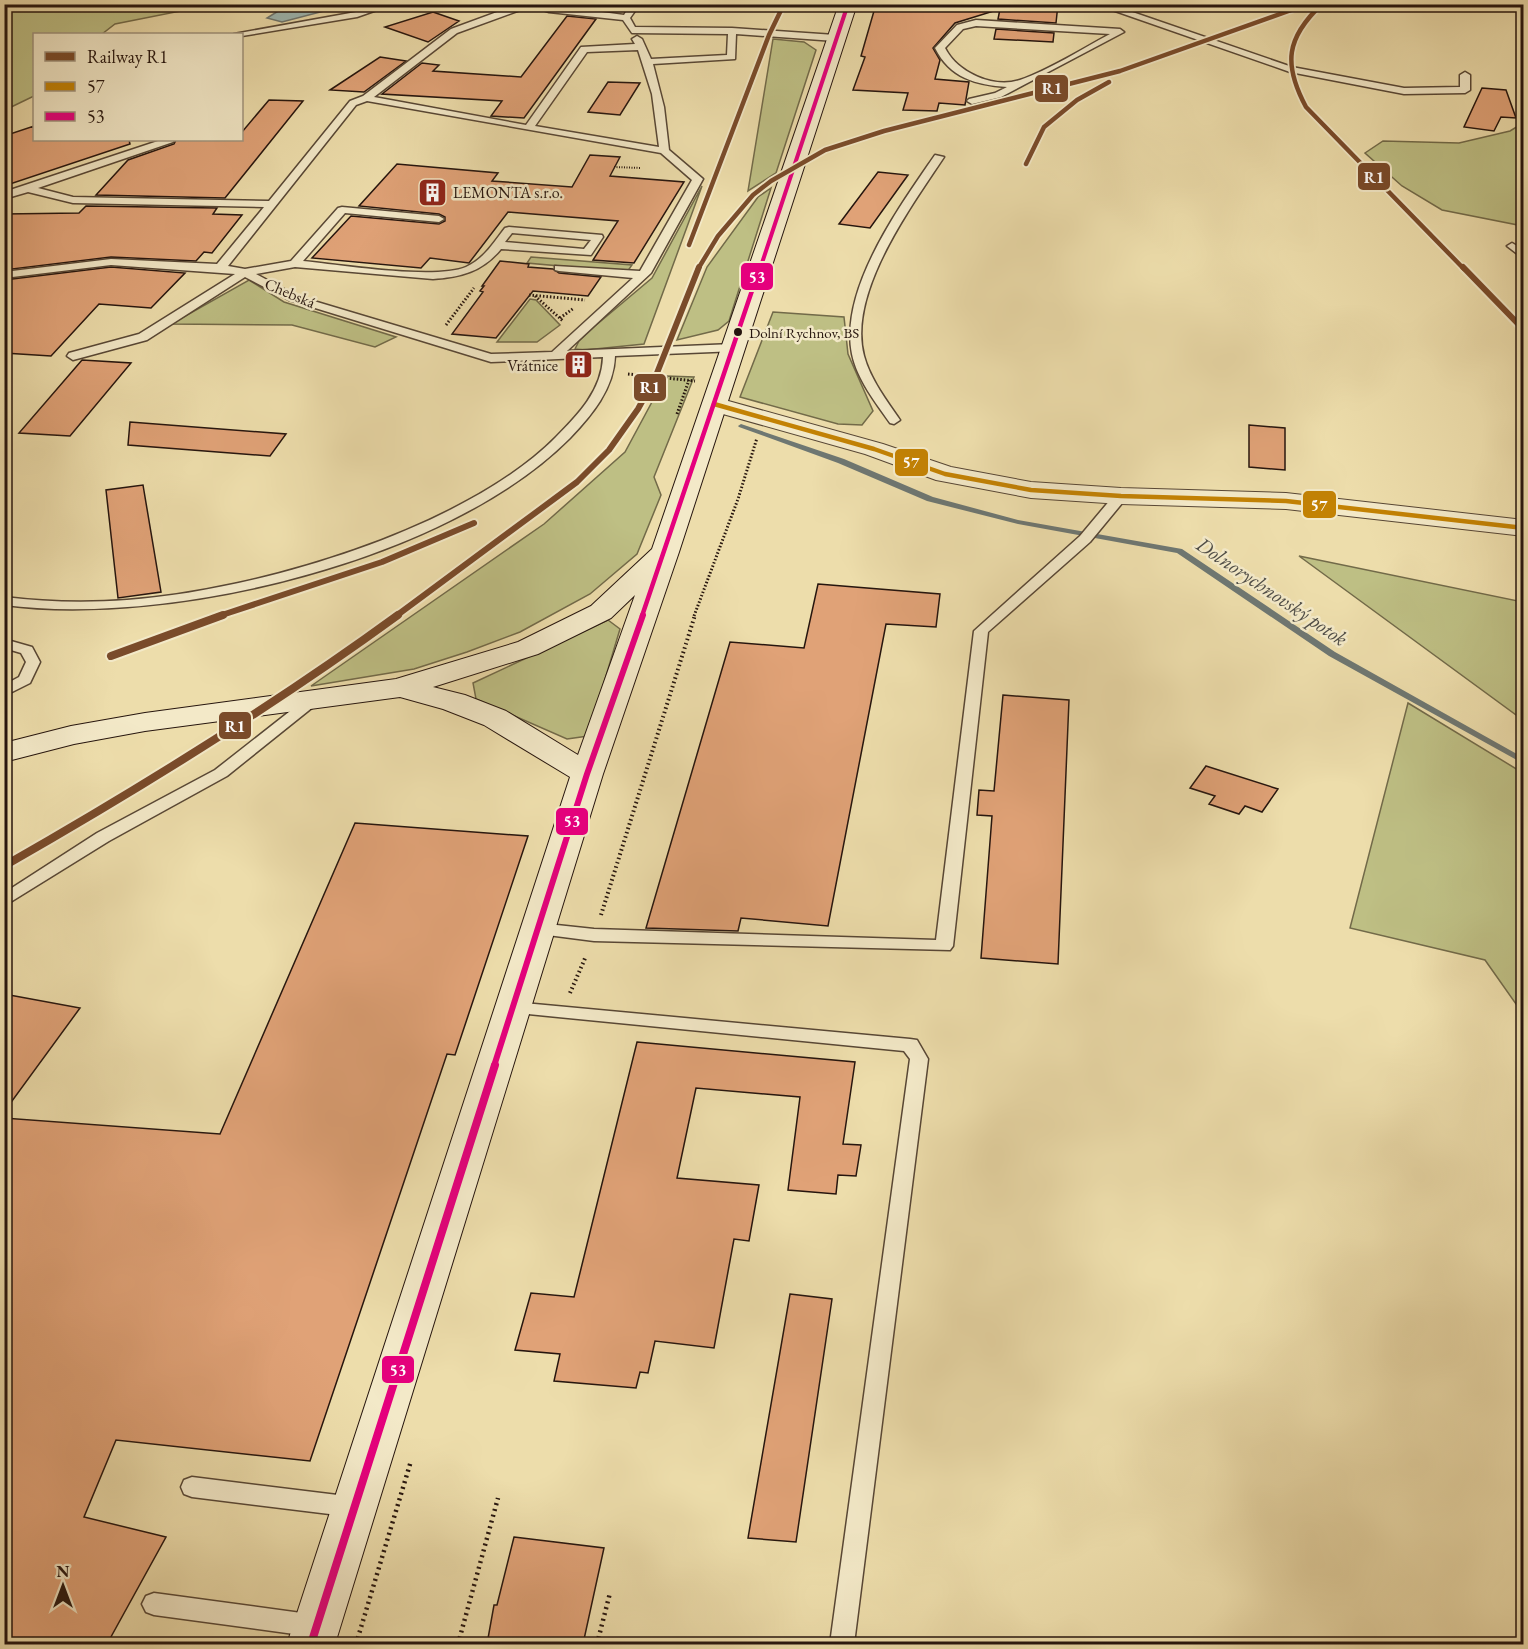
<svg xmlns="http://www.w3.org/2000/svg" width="1528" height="1649" font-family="'EB Garamond',serif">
	<rect width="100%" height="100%" fill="#edddab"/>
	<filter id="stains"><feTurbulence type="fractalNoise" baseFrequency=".00333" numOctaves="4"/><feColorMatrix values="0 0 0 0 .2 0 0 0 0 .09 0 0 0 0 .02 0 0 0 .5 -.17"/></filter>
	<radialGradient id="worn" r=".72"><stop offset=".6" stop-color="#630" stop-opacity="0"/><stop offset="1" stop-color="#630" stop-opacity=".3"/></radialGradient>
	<path fill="#bebf84" stroke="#726a49" stroke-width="1.5" d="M5,4H211V5L115,24L102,34H34V96L5,110Z
		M773,39L804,42L816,50L776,173L748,191Z
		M1523,123V226L1442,210L1402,186L1365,153L1383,141L1459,143L1510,131Z
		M702,186L644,344L585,350L575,349L579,341L595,326L652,278Z
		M771,188L729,321L718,330L677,340L707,267L758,197Z
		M531,257L632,265L627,272L527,263Z
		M249,280L284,302L396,337L375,347L292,325L171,324Z
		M530,299L536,300L560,325L537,342H497Z
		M773,312L844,317L848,354L873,411L862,425L838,424L740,397Z
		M666,376L694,377L654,477L661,495L637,554L590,594L520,632L467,652L414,669L311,686L544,524L625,452Z
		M1299,556L1523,602V720Z
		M608,620L620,629L588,736L567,739L476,699L473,683Z
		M1408,703L1523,773V1014L1485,960L1350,928Z"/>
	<path fill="#9eb9b5" stroke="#6e7772" stroke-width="1.5" d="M288,5V4L347,5L282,22L267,18Z"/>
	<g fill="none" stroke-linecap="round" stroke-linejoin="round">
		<path fill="#6e7772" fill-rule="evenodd" d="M741,424L844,459L933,497L1018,520L1182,549L1335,652L1524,758V764L1329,656L1177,553L1018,524L927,501L838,463L739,427L738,426Z"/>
	</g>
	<path fill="#e0a277" stroke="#26150e" stroke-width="1.5" d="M876,4H1058L1056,23L998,19L1000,9L955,23L933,48L940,60L935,79L969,82L965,105L939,103L937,111L903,110L908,93L853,90L865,57L861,56Z
		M433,12L459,21L428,42L385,27Z
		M567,16L596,19L524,118L491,116L502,101L382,94L422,63L439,65L433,71L521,77Z
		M996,29L1054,33L1053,42L994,39Z
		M380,57L406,61L364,92L330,90Z
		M608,82L640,83L620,115L588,112Z
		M1482,88L1506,90L1516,118L1501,117L1494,131L1464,127Z
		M269,100L303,101L225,198L96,195L128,160L174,144L176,140H242V132Z
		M34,126V140H129L130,144L4,186V136Z
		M590,155L620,157L610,176L684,182L634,263L593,260L618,221L508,212L469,263L430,258L421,268L312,258L351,216L439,224L445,221V217L439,214L359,206L397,164L498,173L492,181L572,187Z
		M878,172L908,175L870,228L839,224Z
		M86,206L217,208L213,214L242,215L212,253L204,252L196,261L111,257L4,270V214L79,213Z
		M500,261L529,264L528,267L553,269L559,273L601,277L588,296L533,291L496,338L452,334L483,292L480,291L484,286H482Z
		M111,267L185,273L151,308L99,304L51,356L4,353V280Z
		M82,360L131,363L70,436L19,433Z
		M130,422L286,434L270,456L128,445Z
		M1249,425L1285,428V470L1249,467Z
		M143,485L161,592L118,598L106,490Z
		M818,584L940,594L936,627L886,624L828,926L741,918L738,931L646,928L730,642L804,648Z
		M1003,695L1069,700L1058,964L981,958L992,816L977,815L979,790L994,791Z
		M1206,766L1278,789L1262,812L1245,806L1239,814L1209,804L1215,796L1190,788Z
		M355,823L528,836L455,1055L447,1054L310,1461L116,1440L84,1517L166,1537L107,1644H4V1118L220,1134Z
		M4,994L80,1008L4,1112Z
		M637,1042L855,1062L843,1144L861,1145L856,1176L838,1175L836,1194L788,1190L800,1097L696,1088L677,1178L759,1185L749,1241L734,1239L714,1348L655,1341L648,1373L640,1372L636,1388L554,1381L560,1354L515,1350L531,1293L574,1297Z
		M790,1294L832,1299L796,1542L748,1538Z
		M514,1537L604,1548L583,1644H487L494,1605H497Z"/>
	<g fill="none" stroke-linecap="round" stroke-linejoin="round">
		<defs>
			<path id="lane" d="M379,4H394L357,17L242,36L234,34L356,12Z
				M519,4H543L624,15L631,4H640L630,18L635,27L732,28L835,35L839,38L835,41L736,34L735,59L653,64L664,107L669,150L703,179L651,273L567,351L733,344L737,345V351L615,356C614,389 591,416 570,438C449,560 172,627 4,605V597C45,602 86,603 127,600C255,591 464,530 556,437C578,415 602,390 603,357L491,362L289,300L245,277L147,340L73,360L67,356L69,353L139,334L235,274L111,265L4,278V272L111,259L217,264L264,207L73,203L28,192L4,199V192L161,140H174L173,142L38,188L73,197L269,201L350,101L363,96L451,29ZM531,6L549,12L623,20L632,33L728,34L727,55L651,59L642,39L637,36L632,39L635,44L581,47L526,125L374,97L457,33ZM638,50L652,94L659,147L535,126L587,52ZM367,101L661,153L692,180L640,271L555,266V270L559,271L633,278L552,352L491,354L297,296L256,274L295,267L433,279C461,277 482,272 501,249L591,255L603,237L602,235L509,227L505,228C494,242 484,259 466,267C435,280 341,265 303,261L345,213L439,222L444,219L439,216L342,207L338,208L291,261L245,269L228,266L356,105ZM512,233L591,240L584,249L505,242Z
				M1095,4H1109L1292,67L1404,88L1460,87V75L1465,72L1470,75V90L1465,93L1404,94L1290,72Z
				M976,20L1120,29L1124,32L1001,97L972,104L967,101L969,99L995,93L1007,87C976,85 950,78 935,48L957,25ZM976,26L1110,34C1082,49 1049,70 1020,80C993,89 957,72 945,48L963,29Z
				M935,155L944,157C911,207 847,293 864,356C870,379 887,401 900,420L894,424L890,423C876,403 857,379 852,354C839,289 900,206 935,155Z
				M1512,243L1524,250V259L1507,246Z
				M1121,492L1128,496L1090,542L988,632L953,946L950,950L594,941L532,933L529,929L532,925L538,923L594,929L936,940L974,631L1080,536L1116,493Z
				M4,639L32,647L40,662L30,683L4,696V685L19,677L26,662L21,653L4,648Z
				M313,695L321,700L318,703L227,776L109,841L4,906V893L97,833L215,770L308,697Z
				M513,1002L910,1039L917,1040L928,1059L854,1644H830L910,1059L904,1051L507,1012L504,1008L507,1004Z
				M192,1477L354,1497L362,1500L366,1507L362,1514L354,1517L192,1497L184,1494L181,1487L184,1480Z
				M154,1593L316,1615L325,1618L328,1626L325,1634L316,1637L154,1615L146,1612L142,1604L146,1596Z"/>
			<path id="street" d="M714,397L883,444L951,467L1031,482L1121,488L1286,493L1524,520V536L1286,509L1121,504L1031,498L936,480L865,454L705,409L702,404L705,399Z"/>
			<path id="secondary" d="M839,4H857L679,552L603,774L335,1644H287L570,777L484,725L443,709L400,697L145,731L74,744L4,762V743L71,726L145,713L396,679L518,642L591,606L652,549ZM635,595L578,755L506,711L465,695L433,687L538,654L611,618Z"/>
		</defs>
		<use href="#lane" stroke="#584735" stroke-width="3"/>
		<use href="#street" stroke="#584735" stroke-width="2"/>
		<use href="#secondary" stroke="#26150e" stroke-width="2"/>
		<path stroke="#26150e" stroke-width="2" stroke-dasharray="1 1.5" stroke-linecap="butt" d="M614,167L641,168"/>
		<path stroke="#26150e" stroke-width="3" stroke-dasharray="1.5 2" stroke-linecap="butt" d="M529,295L585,300
			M535,296L563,321
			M560,318L574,308
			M446,325L474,288
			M628,374L695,381
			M677,414L689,380
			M694,616L738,499L757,438"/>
		<path stroke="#26150e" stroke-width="4" stroke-dasharray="1.5 3" stroke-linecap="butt" d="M601,915L695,615
			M570,993L586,956"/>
		<path stroke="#26150e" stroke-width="4.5" stroke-dasharray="2 4" stroke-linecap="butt" d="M356,1644L411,1461
			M458,1644L498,1498
			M597,1644L610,1593"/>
		<use href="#lane" fill="#f3e9c8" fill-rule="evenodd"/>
		<use href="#street" fill="#f3e9c8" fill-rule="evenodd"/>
		<use href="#secondary" fill="#f3e9c8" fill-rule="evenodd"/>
		<defs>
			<path id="bus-1" d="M714,404L874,449L945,474L1031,490L1121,496L1286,501L1524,528"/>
			<path id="bus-2-far3" d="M760,269L848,4"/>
			<path id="bus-2-far2" d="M642,616L760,267"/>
			<path id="bus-2-far1" d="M494,1066L587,774L643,615"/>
			<path id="bus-2" d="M311,1644L495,1065"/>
		</defs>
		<use href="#bus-1" stroke="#f3e9c8" stroke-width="8"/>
		<use href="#bus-2-far3" stroke="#f3e9c8" stroke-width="7"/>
		<use href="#bus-2-far2" stroke="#f3e9c8" stroke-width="8"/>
		<use href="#bus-2-far1" stroke="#f3e9c8" stroke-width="10"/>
		<use href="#bus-2" stroke="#f3e9c8" stroke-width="12"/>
		<use href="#bus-1" stroke="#c38204" stroke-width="4.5"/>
		<use href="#bus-2-far3" stroke="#e5007d" stroke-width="4"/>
		<use href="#bus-2-far2" stroke="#e5007d" stroke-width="4.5"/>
		<use href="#bus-2-far1" stroke="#e5007d" stroke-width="6"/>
		<use href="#bus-2" stroke="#e5007d" stroke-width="8"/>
		<defs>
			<path id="rail-1-far2" d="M1322,4C1286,38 1283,64 1306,107L1464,269
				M1026,164L1044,127L1077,100L1109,82
				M689,245L769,35L784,4
				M698,269L718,236L753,195L771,181L825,150L884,131L1120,71L1308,4"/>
			<path id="rail-1-far1" d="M1463,267L1524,330
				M219,616L382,562L474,523
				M396,616L577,482L609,450L638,409L655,378L699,267"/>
			<path id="rail-1" d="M111,656L223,615
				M4,866C139,789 272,707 398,615"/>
		</defs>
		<use href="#rail-1-far2" stroke="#f3e9c8" stroke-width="8"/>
		<use href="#rail-1-far1" stroke="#f3e9c8" stroke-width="10"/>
		<use href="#rail-1" stroke="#f3e9c8" stroke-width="12"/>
		<use href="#rail-1-far2" stroke="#7a4b2a" stroke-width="4.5"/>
		<use href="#rail-1-far1" stroke="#7a4b2a" stroke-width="6"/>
		<use href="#rail-1" stroke="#7a4b2a" stroke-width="8"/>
	</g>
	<defs>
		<symbol id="building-square" viewBox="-11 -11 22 22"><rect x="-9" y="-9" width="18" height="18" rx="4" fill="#8f2418" stroke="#f3e9c8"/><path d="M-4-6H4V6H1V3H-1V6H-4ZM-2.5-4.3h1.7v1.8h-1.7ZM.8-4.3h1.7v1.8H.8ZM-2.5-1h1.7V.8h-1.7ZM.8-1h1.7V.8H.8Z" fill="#fff"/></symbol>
	</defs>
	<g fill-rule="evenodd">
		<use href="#building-square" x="416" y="176" width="33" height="33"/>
		<use href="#building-square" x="562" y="348" width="33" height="33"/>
	</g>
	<circle fill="#26150e" stroke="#f3e9c8" stroke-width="2" cx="738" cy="332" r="5"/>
	<g text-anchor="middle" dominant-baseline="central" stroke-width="5" stroke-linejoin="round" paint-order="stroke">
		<g font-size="15" fill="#26150e" stroke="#f3e9c8" text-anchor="start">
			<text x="749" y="332">Dolní Rychnov, BS</text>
		</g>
		<g font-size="16" fill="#26150e" stroke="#f3e9c8" text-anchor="start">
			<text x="453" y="192">LEMONTA s.r.o.</text>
			<text x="558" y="365" text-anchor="end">Vrátnice</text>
		</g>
		<g font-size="16" fill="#26150e" stroke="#f3e9c8">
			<text transform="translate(290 293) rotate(23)">Chebská</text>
		</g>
		<g font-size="21" font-style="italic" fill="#504e48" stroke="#f3e9c8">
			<text transform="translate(1272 591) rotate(34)">Dolnorychnovský potok</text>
		</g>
	</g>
	<g stroke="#f3e9c8" stroke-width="2">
		<rect x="1034" y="74" width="35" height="29" rx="6" fill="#7a4b2a"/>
		<rect x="1357" y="162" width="34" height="29" rx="6" fill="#7a4b2a"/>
		<rect x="740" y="262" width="34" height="29" rx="6" fill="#e5007d"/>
		<rect x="633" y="373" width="34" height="29" rx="6" fill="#7a4b2a"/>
		<rect x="894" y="448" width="35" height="29" rx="6" fill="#c38204"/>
		<rect x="1302" y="490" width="35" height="29" rx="6" fill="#c38204"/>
		<rect x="218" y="711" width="34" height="29" rx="6" fill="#7a4b2a"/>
		<rect x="555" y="807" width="34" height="29" rx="6" fill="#e5007d"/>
		<rect x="381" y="1355" width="34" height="29" rx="6" fill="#e5007d"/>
	</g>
	<g font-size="16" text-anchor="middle" font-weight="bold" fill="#fff">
		<text x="1052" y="94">R1</text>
		<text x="1374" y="183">R1</text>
		<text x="757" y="283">53</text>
		<text x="650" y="393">R1</text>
		<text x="911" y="468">57</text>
		<text x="1319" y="511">57</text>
		<text x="235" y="732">R1</text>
		<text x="572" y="827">53</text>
		<text x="398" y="1376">53</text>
	</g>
	<rect width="1528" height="1649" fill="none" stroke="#edddab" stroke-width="24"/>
	<rect x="6" y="6" width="1516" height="1637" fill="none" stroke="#26150e" stroke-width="3"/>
	<rect x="12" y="12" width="1504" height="1625" fill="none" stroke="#26150e" stroke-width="1.5"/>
	<rect x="33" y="33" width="210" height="108" fill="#f3e9c8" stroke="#a1947e" stroke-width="1.5"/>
	<rect x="45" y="52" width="30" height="9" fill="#7a4b2a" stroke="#a1947e" stroke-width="1.5"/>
	<text x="87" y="63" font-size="18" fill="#26150e">Railway R1</text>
	<rect x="45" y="82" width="30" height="9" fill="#c38204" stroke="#a1947e" stroke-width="1.5"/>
	<text x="87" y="93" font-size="18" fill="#26150e">57</text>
	<rect x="45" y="112" width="30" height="9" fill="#e5007d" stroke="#a1947e" stroke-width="1.5"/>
	<text x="87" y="123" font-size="18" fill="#26150e">53</text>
	<g transform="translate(63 1586)" stroke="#f3e9c8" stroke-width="4.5" paint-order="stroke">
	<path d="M0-4.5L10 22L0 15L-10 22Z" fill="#26150e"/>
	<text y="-9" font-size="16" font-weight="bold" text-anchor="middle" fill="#26150e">N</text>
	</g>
	<rect width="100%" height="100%" filter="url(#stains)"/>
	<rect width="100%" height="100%" fill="url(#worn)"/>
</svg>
